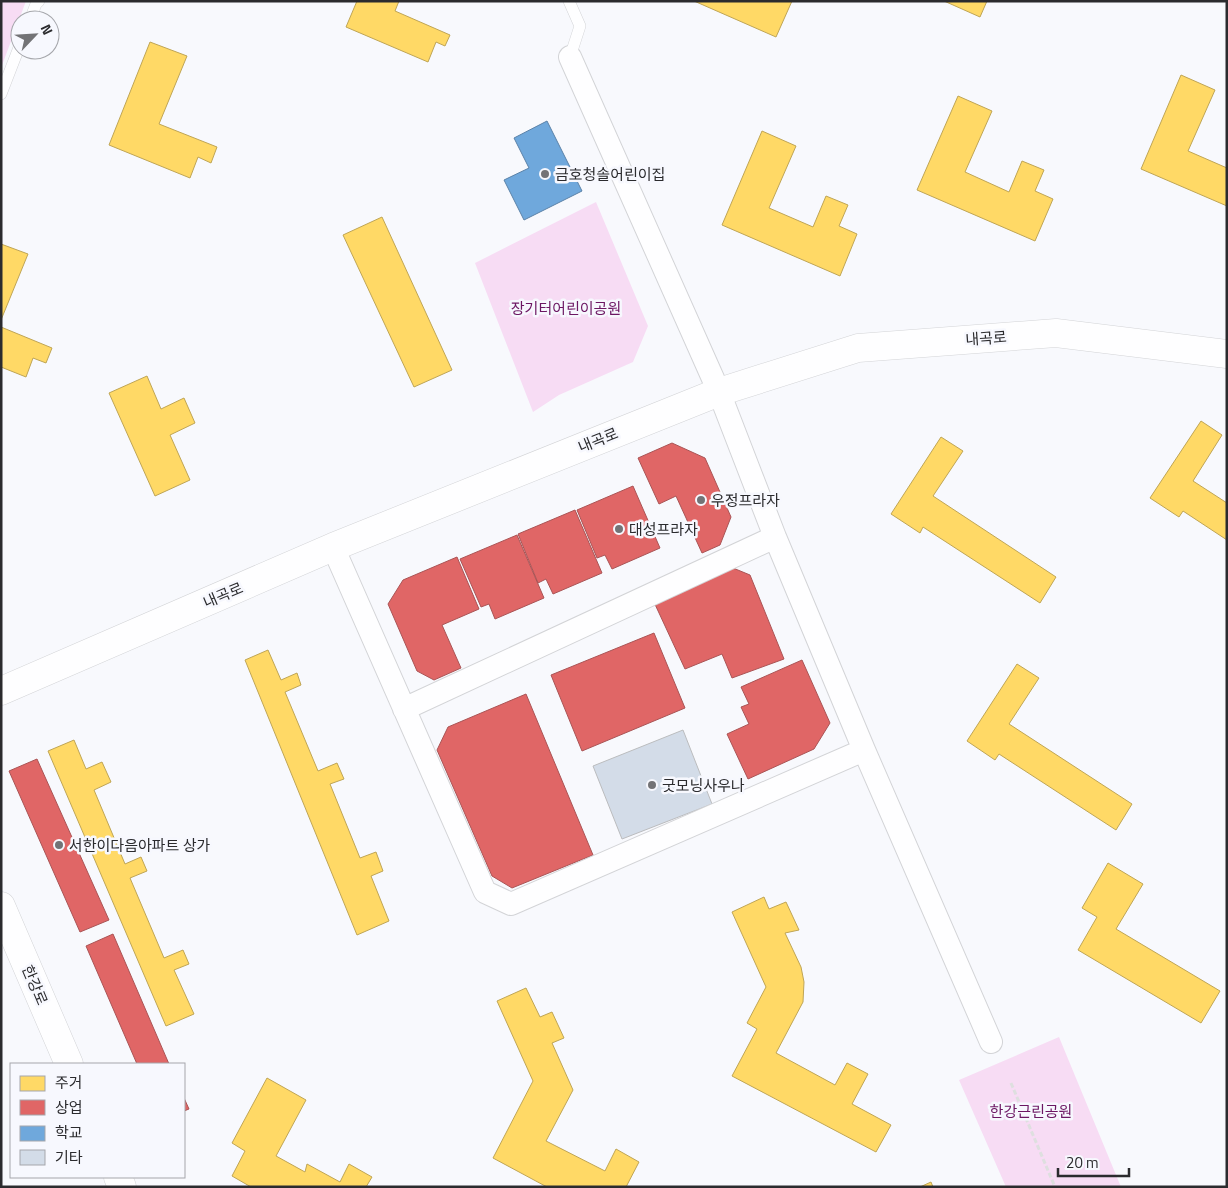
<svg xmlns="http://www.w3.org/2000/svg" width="1228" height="1188" font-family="'Titillium Web','Noto Sans KR',sans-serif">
	<rect width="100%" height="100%" fill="#f8f9fd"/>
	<path fill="#f7dcf4" d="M1,1H26L1,68Z
		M596,202L648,326L633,362L559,395L533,412L475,263Z
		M1059,1037L1121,1187H1006L959,1080Z"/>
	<path fill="#ffd966" stroke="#bfa555" d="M357,1H399L395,11L450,35L445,46L436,42L428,62L346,27Z
		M694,1H792L776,37Z
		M944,1H987L980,17Z
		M150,42L187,56L159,124L217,147L211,163L198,157L190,178L109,145Z
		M1181,75L1215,90L1188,151L1227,168V206L1141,169Z
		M958,96L992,111L965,172L1009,192L1022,161L1044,170L1035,191L1053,199L1035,241L917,190Z
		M762,131L796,146L769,208L813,227L826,196L848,205L839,226L857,234L840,276L722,225Z
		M382,217L452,370L414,387L343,235Z
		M1,244L28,254L1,320Z
		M1,327L52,348L46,363L33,358L26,377L1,367Z
		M147,376L161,409L184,398L195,423L170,435L190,480L155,496L109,393Z
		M1201,421L1222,435L1193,481L1227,503V540L1183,511L1179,517L1150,498Z
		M941,437L963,451L933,496L1056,577L1040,603L923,527L920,533L891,514Z
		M268,650L281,680L297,673L301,685L285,692L318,771L337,763L344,779L330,784L360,858L376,852L383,871L371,876L389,921L357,935L245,660Z
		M1017,664L1039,678L1009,724L1132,804L1116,830L999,754L995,760L967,741Z
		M74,740L86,769L102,762L111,782L94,790L125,864L141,857L147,871L130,878L164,958L183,950L189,964L174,970L194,1014L166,1026L48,751Z
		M1108,863L1143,884L1116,929L1220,991L1201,1023L1078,950L1097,917L1082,908Z
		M764,897L769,909L786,902L799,930L785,933L801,967L804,982L803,1002L776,1053L835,1085L847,1063L868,1074L852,1104L891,1125L876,1152L732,1076L757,1029L747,1023L766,987L732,912Z
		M526,988L540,1017L552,1012L564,1038L552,1043L573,1090L546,1141L605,1171L616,1149L639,1162L626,1187H547L493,1158L533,1081L497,1001Z
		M267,1078L306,1100L276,1156L305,1172L307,1164L340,1182L349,1164L372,1177L366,1187H251L232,1176L245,1151L232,1143Z
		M931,1182L933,1187H920Z"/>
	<path fill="#e06666" stroke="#aa5455" d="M672,443L705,458L731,517L720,545L702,553L676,496L659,504L638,458Z
		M633,486L660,548L612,569L605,555L597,558L577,510Z
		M575,510L602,573L553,594L546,579L538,583L518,534Z
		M517,535L544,598L495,619L489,604L481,607L460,559Z
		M457,557L479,609L442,625L461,668L434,680L417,671L388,604L403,580Z
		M733,568L750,575L784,659L732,678L722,654L685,669L653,600Z
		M654,633L685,708L582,751L551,675Z
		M802,660L830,723L814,749L748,779L727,734L749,724L741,707L749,704L741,687Z
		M526,694L593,855L512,888L492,876L437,750L448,727Z
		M37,759L109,920L80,932L9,771Z
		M113,934L169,1064H137L86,946Z
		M184,1098L189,1109L184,1111Z"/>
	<path fill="#6fa8dc" stroke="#5b82a8" d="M547,121L582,191L524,220L504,180L529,168L514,138Z"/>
	<path fill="#d3dce8" stroke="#bbbcbe" d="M683,730L712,804L622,839L593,766Z"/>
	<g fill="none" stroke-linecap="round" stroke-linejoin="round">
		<defs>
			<path id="lane" d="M569,1L580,26L570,57
				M30,20L36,4L39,1
				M1,94L20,45"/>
			<path id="street" d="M570,57L719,392L775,537L864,750L991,1042
				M333,547L485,892L511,904L864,750
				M404,709L775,537"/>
			<path id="secondary" d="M1,691L333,547L719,392L858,348L1056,333L1227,354
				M1,906L69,1064
				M118,1177L122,1187"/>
		</defs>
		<use href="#lane" stroke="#d3d4d7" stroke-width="12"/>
		<use href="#street" stroke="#d3d4d7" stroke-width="24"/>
		<use href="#secondary" stroke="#d3d4d7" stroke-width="29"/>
		<path stroke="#dedfdf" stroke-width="3" stroke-dasharray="5 2.5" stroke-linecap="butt" d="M1011,1083L1055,1187"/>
		<use href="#lane" stroke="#fefeff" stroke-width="11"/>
		<use href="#street" stroke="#fefeff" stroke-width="22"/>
		<use href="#secondary" stroke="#fefeff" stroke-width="28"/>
	</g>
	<g fill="#737376" stroke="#f7f8fe" stroke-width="2">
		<circle cx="545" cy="174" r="5"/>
		<circle cx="701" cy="500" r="5"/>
		<circle cx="619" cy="529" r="5"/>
		<circle cx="652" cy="785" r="5"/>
		<circle cx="59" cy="845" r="5"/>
	</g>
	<g text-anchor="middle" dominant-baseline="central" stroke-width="5" stroke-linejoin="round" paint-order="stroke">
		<g font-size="15" fill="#2b2b2e" stroke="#f7f8fe" text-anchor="start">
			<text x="555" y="174">금호청솔어린이집</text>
			<text x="711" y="500">우정프라자</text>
			<text x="629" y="529">대성프라자</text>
			<text x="662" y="785">굿모닝사우나</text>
			<text x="69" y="845">서한이다음아파트 상가</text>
		</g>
		<g font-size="15" fill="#6c1763" stroke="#f7f8fe">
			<text x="566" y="308">장기터어린이공원</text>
			<text x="1031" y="1111">한강근린공원</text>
		</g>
		<g font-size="15" fill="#2b2b2e" stroke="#f7f8fe">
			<text transform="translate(986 338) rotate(-4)">내곡로</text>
			<text transform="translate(598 440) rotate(-22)">내곡로</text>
			<text transform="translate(223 595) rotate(-23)">내곡로</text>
			<text transform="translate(35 985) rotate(67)">한강로</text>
		</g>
	</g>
	<rect width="1228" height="1188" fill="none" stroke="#2b2b2e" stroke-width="5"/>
	<rect x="10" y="1063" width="175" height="115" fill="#f7f8fe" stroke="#a5a6ab"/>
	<rect x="20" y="1076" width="25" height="15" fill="#ffd966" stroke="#a5a6ab"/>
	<text x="55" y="1088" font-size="15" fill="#2b2b2e">주거</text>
	<rect x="20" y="1100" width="25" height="15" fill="#e06666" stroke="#a5a6ab"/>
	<text x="55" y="1113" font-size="15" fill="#2b2b2e">상업</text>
	<rect x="20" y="1126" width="25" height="15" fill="#6fa8dc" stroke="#a5a6ab"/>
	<text x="55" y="1138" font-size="15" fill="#2b2b2e">학교</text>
	<rect x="20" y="1150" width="25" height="15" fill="#d3dce8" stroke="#a5a6ab"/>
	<text x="55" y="1163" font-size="15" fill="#2b2b2e">기타</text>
	<g transform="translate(35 35) rotate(65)"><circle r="24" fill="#f7f8fe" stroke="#a5a6ab"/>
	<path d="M0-4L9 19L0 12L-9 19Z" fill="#737376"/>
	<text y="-8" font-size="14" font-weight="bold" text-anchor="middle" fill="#2b2b2e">N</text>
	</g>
	<path d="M1058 1168v8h71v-8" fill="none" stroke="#2b2b2e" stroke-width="2.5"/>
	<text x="1066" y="1168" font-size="15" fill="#2b2b2e" stroke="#f7f8fe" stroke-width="4" paint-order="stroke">20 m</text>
</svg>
